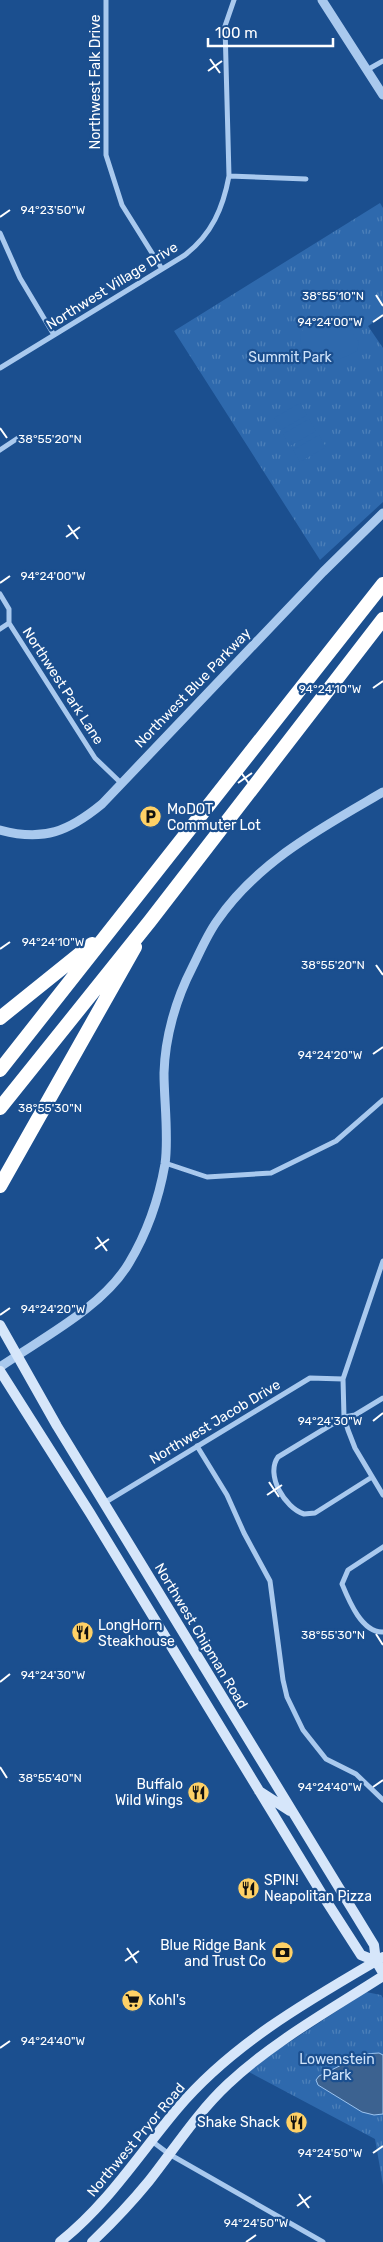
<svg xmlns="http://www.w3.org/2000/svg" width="383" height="2242" font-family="Rubik,sans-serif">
	<defs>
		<pattern id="park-tufts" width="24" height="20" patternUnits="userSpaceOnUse" patternTransform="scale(1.25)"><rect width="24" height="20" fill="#2e69ad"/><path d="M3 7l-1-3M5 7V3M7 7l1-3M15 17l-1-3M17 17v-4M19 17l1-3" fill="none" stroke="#4d80b9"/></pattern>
	</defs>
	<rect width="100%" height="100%" fill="#1b4f8f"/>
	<path fill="url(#park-tufts)" d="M380,203L383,208V316L368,326L383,348V502L320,560L174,331Z
		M366,1992L381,1995L383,1998V2185L375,2139L249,2072L273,2053Z"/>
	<path fill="#2e69ad" d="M326,316L342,319L359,342L357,351C331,365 300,374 300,333L310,322Z
		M300,403L307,415L281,430L274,418Z
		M309,419L316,431L290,446L283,434Z
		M319,435L326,447L300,462L293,450Z"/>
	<path fill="#3c6290" stroke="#9cc4f0" d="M379,2053L383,2055V2114L374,2115L362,2112L318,2085L316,2080L319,2076L364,2054Z"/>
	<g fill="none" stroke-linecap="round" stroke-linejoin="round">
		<path stroke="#a9c9ee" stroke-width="5" d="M106,0V155L122,205L162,269
			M367,70L383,61
			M229,176L306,179
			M0,233L20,278L54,335
			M0,368L185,255C212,234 223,208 229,176L225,26L234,0
			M0,450L21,436
			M0,594L9,609V623L95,758L121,783
			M0,629L9,623
			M165,1163L207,1177L271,1173L336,1141L383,1100
			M383,1261L343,1379L344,1417L348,1430L355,1448L383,1495
			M197,1446L227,1495L244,1533L270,1581L283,1680L287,1697L303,1730L326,1759L356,1774L383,1800
			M372,1477L315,1513L304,1514C285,1508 265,1475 278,1457L344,1417L355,1415L383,1398
			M104,1503L310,1378L343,1379
			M383,1547L348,1570L342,1584C349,1601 362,1633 383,1632
			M153,2142L169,2154L323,2242"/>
		<path stroke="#a9c9ee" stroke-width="9" d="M322,0L383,95
			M0,830C44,842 69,831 102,804L323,572L383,513
			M0,1367C42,1338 103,1307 129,1263C147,1233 159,1198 165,1164C169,1137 164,1101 164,1073C165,1037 176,999 192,968C200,952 207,935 217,921C258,861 323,827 383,792"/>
		<path stroke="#d6e6fa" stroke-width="10" d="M0,1325L57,1426L374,1945L376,1961L383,1973
			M0,1371L90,1513L325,1899L361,1955L376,1961
			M259,1791L290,1811
			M60,2242C108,2204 139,2154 178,2108C233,2043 311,1999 383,1957
			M92,2242C112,2223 131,2203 149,2181C175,2148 197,2113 228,2084C274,2041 330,2010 383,1976"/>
		<path stroke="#fff" stroke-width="14" d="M0,1018L92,944
			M0,1070L383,584
			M0,1108L150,921L383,619
			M0,1186L135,947"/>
	</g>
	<path fill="none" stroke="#fff" stroke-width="2" d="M210,59L220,73M208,71L222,61M0,217L10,210M376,295L383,306M373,322L383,315M0,428L7,438M68,525L78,539M66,537L80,527M0,583L10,576M373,688L383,681M240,771L250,785M238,783L252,773M0,949L10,942M376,965L383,975M373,1054L383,1047M0,1098L7,1108M97,1237L107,1251M95,1249L109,1239M0,1315L10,1308M373,1421L383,1413M269,1482L279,1497M267,1495L282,1485M376,1634L383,1645M0,1682L10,1674M0,1767L7,1778M373,1787L383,1780M127,1948L137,1963M125,1961L139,1951M0,2048L10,2041M373,2153L383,2146M299,2194L309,2208M297,2206L311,2196M246,2242L256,2235"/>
	<defs>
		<symbol id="parking-disc" viewBox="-11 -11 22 22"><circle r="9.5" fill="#ffd166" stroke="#1b4f8f"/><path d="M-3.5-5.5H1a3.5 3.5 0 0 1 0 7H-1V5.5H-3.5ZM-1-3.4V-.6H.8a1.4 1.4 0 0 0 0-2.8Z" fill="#111"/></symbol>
		<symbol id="restaurant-disc" viewBox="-11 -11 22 22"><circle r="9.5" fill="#ffd166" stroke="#1b4f8f"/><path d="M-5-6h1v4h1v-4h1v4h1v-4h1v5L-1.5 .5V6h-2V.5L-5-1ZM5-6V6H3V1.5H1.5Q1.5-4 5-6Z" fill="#111"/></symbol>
		<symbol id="bank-disc" viewBox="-11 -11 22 22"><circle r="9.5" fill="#ffd166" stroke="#1b4f8f"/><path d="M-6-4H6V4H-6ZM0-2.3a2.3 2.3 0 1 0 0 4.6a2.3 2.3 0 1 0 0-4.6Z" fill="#111"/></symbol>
		<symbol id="supermarket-disc" viewBox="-11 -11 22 22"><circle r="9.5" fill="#ffd166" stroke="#1b4f8f"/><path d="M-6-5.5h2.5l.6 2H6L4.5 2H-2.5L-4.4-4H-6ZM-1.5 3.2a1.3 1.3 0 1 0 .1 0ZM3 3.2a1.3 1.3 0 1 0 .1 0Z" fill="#111"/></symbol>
	</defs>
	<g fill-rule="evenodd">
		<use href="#parking-disc" x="138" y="804" width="25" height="25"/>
		<use href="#restaurant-disc" x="70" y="1620" width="25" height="25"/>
		<use href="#restaurant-disc" x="186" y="1780" width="25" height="25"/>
		<use href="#restaurant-disc" x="236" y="1876" width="25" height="25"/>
		<use href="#bank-disc" x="270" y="1940" width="25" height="25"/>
		<use href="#supermarket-disc" x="120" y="1988" width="25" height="25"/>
		<use href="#restaurant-disc" x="284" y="2110" width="25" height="25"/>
	</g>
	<g text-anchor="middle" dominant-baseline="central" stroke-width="4.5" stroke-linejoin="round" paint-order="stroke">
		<g font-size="14" fill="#fff" stroke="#1b4f8f">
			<text transform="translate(95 82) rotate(-90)">Northwest Falk Drive</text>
			<text transform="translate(112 286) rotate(-32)">Northwest Village Drive</text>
			<text transform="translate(63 686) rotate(57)">Northwest Park Lane</text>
			<text transform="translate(193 688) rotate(-46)">Northwest Blue Parkway</text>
			<text transform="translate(215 1422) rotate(-31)">Northwest Jacob Drive</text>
			<text transform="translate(201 1636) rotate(59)">Northwest Chipman Road</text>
			<text transform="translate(136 2140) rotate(-50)">Northwest Pryor Road</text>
		</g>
		<g font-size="14" fill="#cfe3fa" stroke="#1b4f8f">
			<text x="290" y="357">Summit Park</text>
			<text x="337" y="2059">Lowenstein<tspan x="337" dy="16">Park</tspan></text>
		</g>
		<g font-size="14" fill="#fff" stroke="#1b4f8f" text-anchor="start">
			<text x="167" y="809">MoDOT<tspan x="167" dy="16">Commuter Lot</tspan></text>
			<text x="98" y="1625">LongHorn<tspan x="98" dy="16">Steakhouse</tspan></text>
			<text x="183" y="1784" text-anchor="end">Buffalo<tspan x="183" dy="16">Wild Wings</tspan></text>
			<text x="264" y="1880">SPIN!<tspan x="264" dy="16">Neapolitan Pizza</tspan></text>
			<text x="266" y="1945" text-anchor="end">Blue Ridge Bank<tspan x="266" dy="16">and Trust Co</tspan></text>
			<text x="148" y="2000">Kohl's</text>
			<text x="280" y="2122" text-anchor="end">Shake Shack</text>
		</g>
	</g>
	<g font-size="12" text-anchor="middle" fill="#fff" stroke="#1b4f8f" stroke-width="4.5" stroke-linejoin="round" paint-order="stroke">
		<text x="53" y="214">94°23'50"W</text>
		<text x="333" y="300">38°55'10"N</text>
		<text x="330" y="326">94°24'00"W</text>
		<text x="50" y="443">38°55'20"N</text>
		<text x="53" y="580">94°24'00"W</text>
		<text x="330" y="693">94°24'10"W</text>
		<text x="53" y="946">94°24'10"W</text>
		<text x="333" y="969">38°55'20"N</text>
		<text x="330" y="1059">94°24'20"W</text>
		<text x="50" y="1112">38°55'30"N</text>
		<text x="53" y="1313">94°24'20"W</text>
		<text x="330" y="1425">94°24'30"W</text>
		<text x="333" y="1639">38°55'30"N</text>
		<text x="53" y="1679">94°24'30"W</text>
		<text x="50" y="1782">38°55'40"N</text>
		<text x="330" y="1791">94°24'40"W</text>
		<text x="53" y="2045">94°24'40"W</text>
		<text x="330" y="2157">94°24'50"W</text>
		<text x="256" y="2227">94°24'50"W</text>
	</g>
	<path d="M208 38v8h125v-8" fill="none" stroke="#ffffff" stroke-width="2.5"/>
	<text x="215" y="38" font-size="15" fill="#ffffff" stroke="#1b4f8f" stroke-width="4" paint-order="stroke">100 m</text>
</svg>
